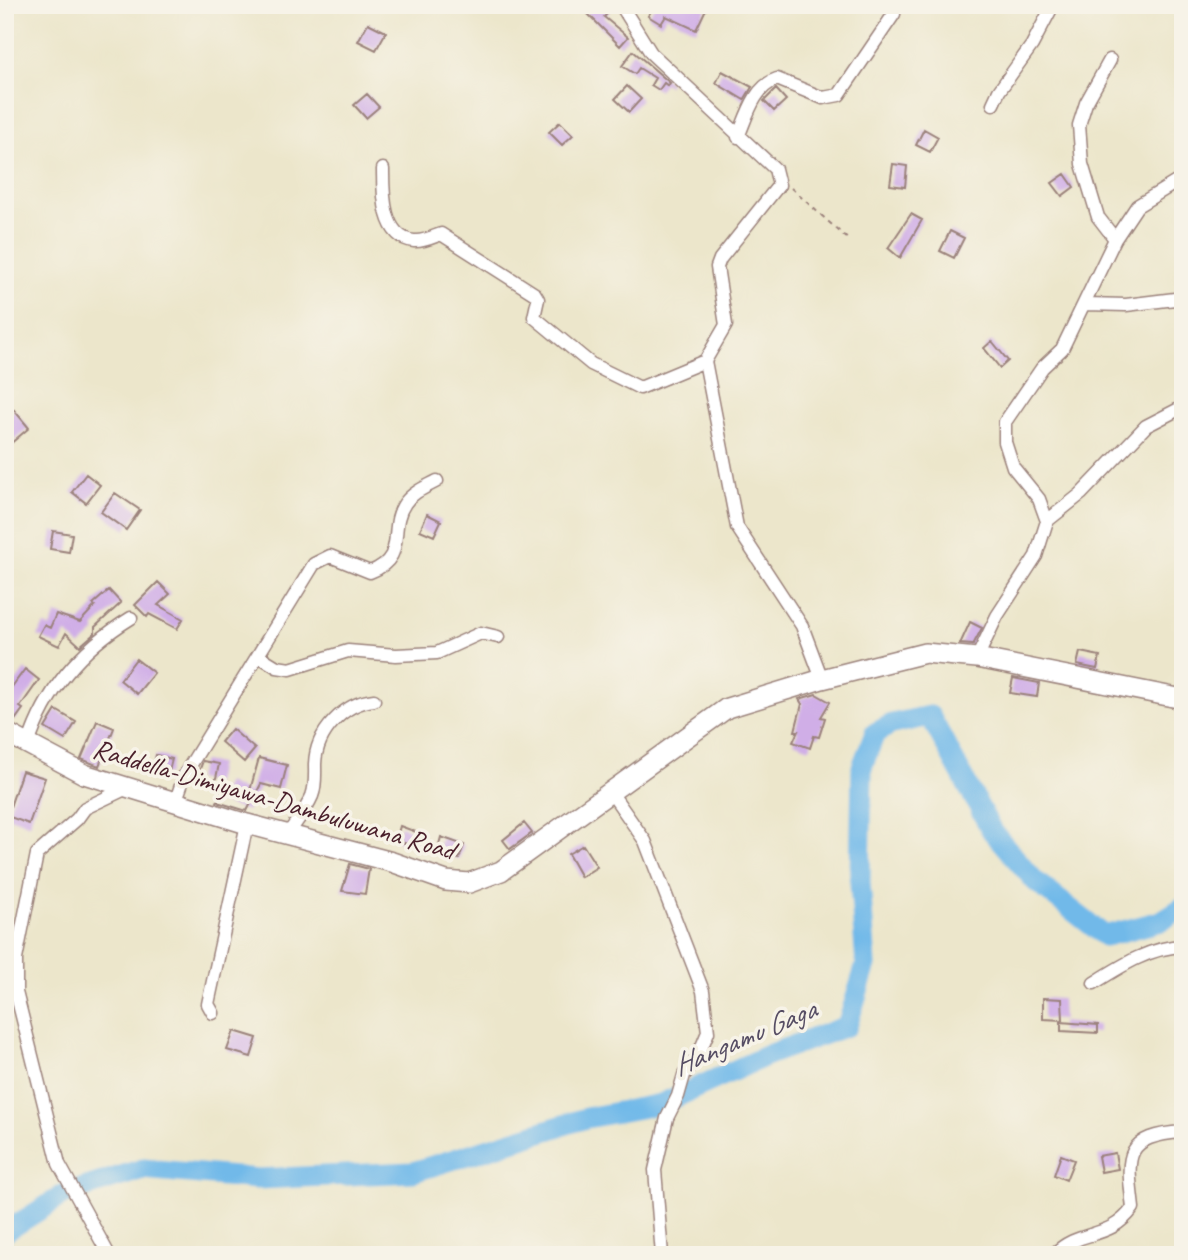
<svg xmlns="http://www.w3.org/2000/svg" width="1188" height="1260" font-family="Caveat,sans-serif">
	<rect width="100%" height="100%" fill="#f7f3e8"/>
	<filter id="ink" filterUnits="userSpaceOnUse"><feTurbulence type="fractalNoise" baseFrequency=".0143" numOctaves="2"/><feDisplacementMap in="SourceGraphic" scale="14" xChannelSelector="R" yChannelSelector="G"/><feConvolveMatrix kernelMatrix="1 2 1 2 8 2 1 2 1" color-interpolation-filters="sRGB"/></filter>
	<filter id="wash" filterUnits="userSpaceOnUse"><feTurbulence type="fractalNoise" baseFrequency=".00686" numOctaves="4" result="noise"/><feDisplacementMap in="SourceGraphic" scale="28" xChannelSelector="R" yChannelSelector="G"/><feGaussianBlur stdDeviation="1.57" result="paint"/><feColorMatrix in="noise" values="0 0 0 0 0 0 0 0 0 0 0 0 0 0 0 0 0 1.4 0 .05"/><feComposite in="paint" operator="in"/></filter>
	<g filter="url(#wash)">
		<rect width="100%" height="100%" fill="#ece6cb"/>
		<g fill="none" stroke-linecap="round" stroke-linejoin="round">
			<path stroke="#71b9e9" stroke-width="21" d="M5,1232L65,1194L143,1169L258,1179L413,1172L586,1118L661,1104L770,1054L847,1026L866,965L860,882L862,767L875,733L892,724L930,716L992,831L1035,881L1105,936L1161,921L1183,907"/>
		</g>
		<g id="blocks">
			<path fill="#d0aee7" d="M579,5H604L610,11L604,17L628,37L620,46Z
				M655,5H697L706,9L696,30L666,16L661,24L648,16Z
				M368,23L386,32L376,50L358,41Z
				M633,51L670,83L668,86L664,83L659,90L651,85L655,78L639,68L635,74L622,66Z
				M722,71L752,87L744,100L716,83Z
				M627,86L641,99L629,112L615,99Z
				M776,89L786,100L774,111L764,101Z
				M367,94L379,107L366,118L354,105Z
				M560,122L573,135L562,145L549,132Z
				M924,129L938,137L930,152L916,145Z
				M893,164L907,166L905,187L890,185Z
				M1065,174L1074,187L1062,196L1052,183Z
				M911,214L922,220L900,258L888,248Z
				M950,231L964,238L954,258L940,251Z
				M992,341L1008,361L1000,368L984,348Z
				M14,410L29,428L10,444L5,438V417Z
				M86,474L100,485L86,503L72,492Z
				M115,493L140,510L126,530L101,512Z
				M427,514L441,521L434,536L420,530Z
				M53,531L72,534L69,552L50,549Z
				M158,582L170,594L158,605L183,619L177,629L149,614L147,617L135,605Z
				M109,590L121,603L95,627V633L80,646L66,633L59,646L38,636L44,625L50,628L56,614L80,622L95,606L93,604Z
				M970,622L982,628L973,645L960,644Z
				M1080,652L1100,656L1097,669L1077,665Z
				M136,659L154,673L137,694L120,680Z
				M25,669L39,680L20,707L23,709L15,720L5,713V682L11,688Z
				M1013,678L1039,683L1037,697L1010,693Z
				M816,694L830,702L821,717L825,718L819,737L814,736L810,748L793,742L798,731H795L802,704L799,699Z
				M56,710L76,722L65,740L45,728Z
				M97,721L114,728L99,766L81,759Z
				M232,729L255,749L244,762L221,742Z
				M156,755L172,759L168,775L152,771Z
				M259,758L287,765L281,789L261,784L247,811L217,802L227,783L249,794Z
				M203,761L219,764L215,783L196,779Z
				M22,771L45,778L29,824L7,816Z
				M524,823L532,833L510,849L503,840Z
				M400,826L419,833L415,847L396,840Z
				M441,837L464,845L459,859L437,852Z
				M583,845L597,867L581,877L568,854Z
				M350,864L369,869L365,894L342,891Z
				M1043,998L1062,999L1063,1020L1043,1019Z
				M1061,1022L1098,1025V1033L1061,1031Z
				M234,1031L257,1038L251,1057L227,1050Z
				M1115,1153L1118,1169L1101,1172L1098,1156Z
				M1061,1155L1074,1160L1066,1180L1054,1175Z"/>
		</g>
	</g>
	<g filter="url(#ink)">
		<use href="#blocks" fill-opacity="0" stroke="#9b827b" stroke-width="2"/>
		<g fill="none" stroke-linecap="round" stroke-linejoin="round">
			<defs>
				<path id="street" d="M621,5L651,53L775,169L779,185L720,259L717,267L726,325L705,361L737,527L802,626L822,679
					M1110,60L1086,103L1079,125L1082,164L1098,217L1115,239
					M993,104L999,91L1032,45L1053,5
					M738,137C747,116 754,87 777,79L823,98L839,95L894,14
					M383,169C383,191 382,238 414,241C422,242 433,237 441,234L535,294L538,299L534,317L591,364L640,388L705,361
					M1086,304L1126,305L1183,298
					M1047,521L1081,494L1146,426L1177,410
					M259,656L277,667L290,669L348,651L396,655L437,653L481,633L498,637
					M977,658L997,616L1036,556L1047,521L1039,499L1013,467L1005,442V422L1042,368L1062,349L1115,239L1137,206L1183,178
					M28,745C46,689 82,648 131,618
					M610,791L645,841L703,991L708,1032L698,1056L684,1075L678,1096L667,1118L655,1170L662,1255
					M175,803L185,774L314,564L330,556L370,572C409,557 387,529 405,503C413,492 426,487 437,481
					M288,834C296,822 306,810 312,796C316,786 315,775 315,764C316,732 344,703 374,700
					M1094,983C1121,966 1150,947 1183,946
					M213,1013L208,1004L247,824
					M109,1255L59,1164L16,992V959L37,854L77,819L85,808L127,788
					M1053,1255C1081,1227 1108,1242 1133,1208C1127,1157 1122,1136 1183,1132"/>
				<path id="secondary" d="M5,732L84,774L247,824L392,862L446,881L469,883L501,871L727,708L822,679L925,653L977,658L1183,699"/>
			</defs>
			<use href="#street" stroke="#9b827b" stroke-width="15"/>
			<use href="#secondary" stroke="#9b827b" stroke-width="22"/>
			<path stroke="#9b827b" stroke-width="2" stroke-dasharray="5 5" stroke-linecap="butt" d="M791,188L850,241"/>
			<use href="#street" stroke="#fff" stroke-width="12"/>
			<use href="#secondary" stroke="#fff" stroke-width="19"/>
		</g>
	</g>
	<g text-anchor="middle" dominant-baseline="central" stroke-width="7" stroke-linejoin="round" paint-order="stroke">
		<g font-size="28" fill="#4a1f2b" stroke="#f7f3e8">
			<text transform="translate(274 799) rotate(16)">Raddella-Dimiyawa-Dambuluwana Road</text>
		</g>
		<g font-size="30" font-style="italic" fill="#564d64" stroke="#f7f3e8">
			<text transform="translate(744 1037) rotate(-23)">Hangamu Gaga</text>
		</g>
	</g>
	<rect width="1188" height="1260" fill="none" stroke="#f7f3e8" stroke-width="28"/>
</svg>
